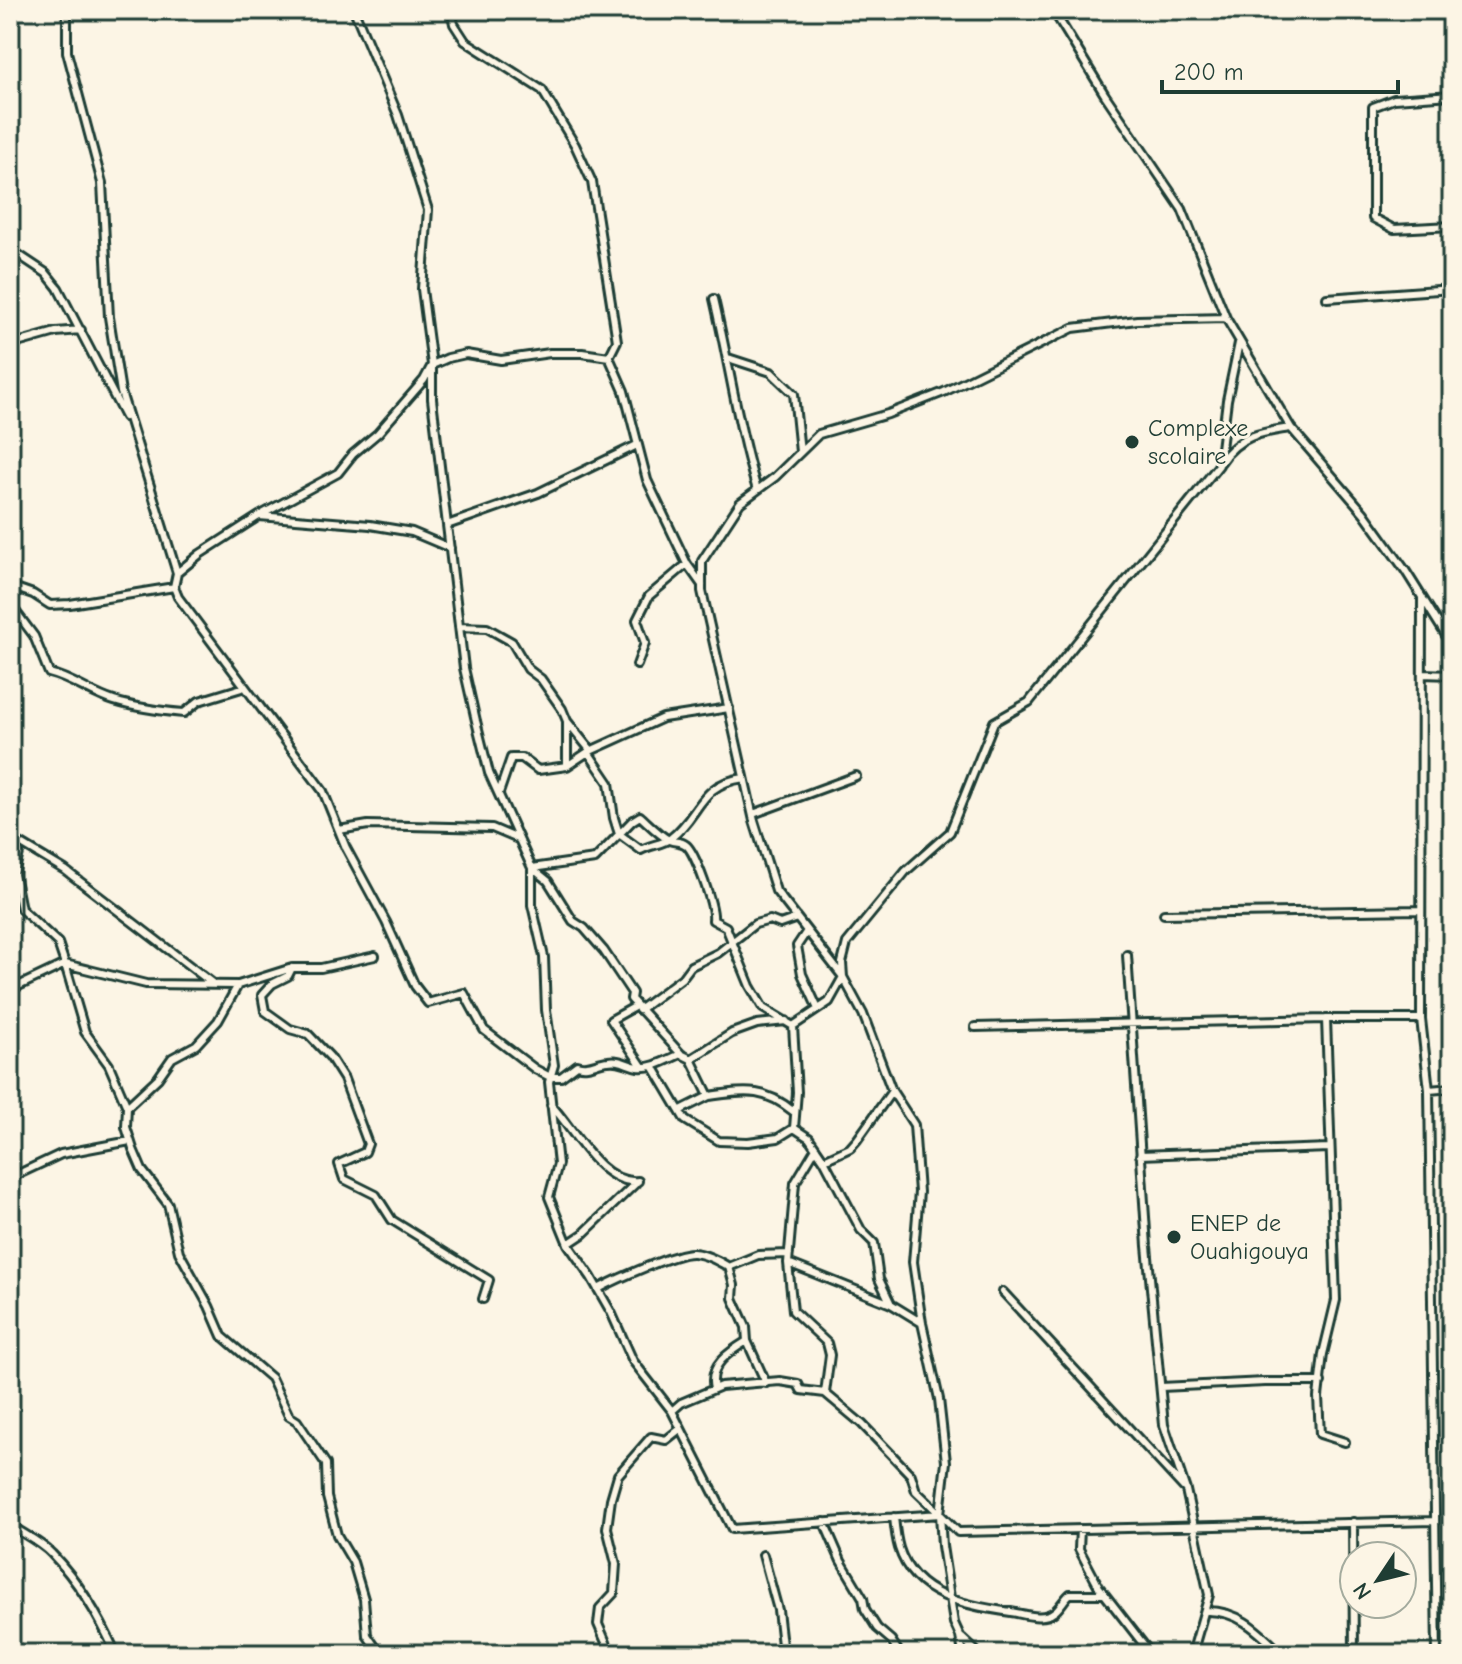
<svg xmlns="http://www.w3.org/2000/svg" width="1462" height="1664" font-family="'Comic Neue',sans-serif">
	<rect width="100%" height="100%" fill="#fcf5e5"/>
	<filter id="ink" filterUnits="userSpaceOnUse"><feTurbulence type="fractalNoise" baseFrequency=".0125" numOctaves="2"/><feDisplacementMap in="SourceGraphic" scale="16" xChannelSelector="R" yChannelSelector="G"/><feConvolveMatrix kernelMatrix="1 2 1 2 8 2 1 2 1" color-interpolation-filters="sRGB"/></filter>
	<g filter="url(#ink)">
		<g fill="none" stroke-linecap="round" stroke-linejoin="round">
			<defs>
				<path id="street" d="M67,10V52L102,183L109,317L121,392L177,573L174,587L178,597L323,791L346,848L386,922L415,986L428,1003L464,993L484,1030L535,1069L550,1077H561L577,1065C589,1069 596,1062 608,1061C622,1059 626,1065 638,1067C653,1069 668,1059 681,1054
					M354,10L398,115L428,210L422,289L432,365V399L464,668L476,721L489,773L532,868V905L544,957L546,1010L554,1065L549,1082L558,1164L549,1197L568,1244L591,1277L611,1312L633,1361L672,1411L732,1529L940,1514L958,1532L1435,1521
					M451,10L454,24L465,41L542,90L575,145L592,182L617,341L609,357
					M1053,10L1105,95L1182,209L1226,318L1291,428L1364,513L1405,570L1452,645
					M1452,95L1394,99L1373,107V218L1394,229L1452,226
					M10,249L46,273L58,288L125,417
					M1327,298L1452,289
					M714,299C729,363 738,428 757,490
					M10,345L56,332L81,330
					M728,358L771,372L794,394L800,452
					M1221,462C1238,436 1261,432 1291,428
					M259,516L338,473L353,454L378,433L424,380L432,365L448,358L466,354L501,360L550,353H582L609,357L624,391L647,480L687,564L702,585
					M447,525L538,493L637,445
					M177,573L200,554L259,516L370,525L412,532L450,548
					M10,586L33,594L50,605L70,604L174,587
					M1422,598L1421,1019L1429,1090L1437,1654
					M10,604L34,636L49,673C73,679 91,694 114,701C137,708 161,711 184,713L199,701L245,687
					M459,627L487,628L512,642L528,669L541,679L562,709L567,721L591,751
					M637,665L645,643L637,620L649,596L687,564
					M1422,674L1452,675
					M588,752L609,783L614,818L619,834L641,850C650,845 664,844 671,838C701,815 698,784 744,778
					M567,766V722
					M499,793L511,758H522L538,770L567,766L588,752L663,718L729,708
					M753,814L856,776
					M10,830L15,840L65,870L212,983
					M339,830L368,825L492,828L518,839
					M1164,914L1421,910
					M807,931L797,946L802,974L818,1009
					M1127,955L1147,1246L1164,1425L1186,1490L1209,1595L1192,1654
					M292,968L288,976L272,984L262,995L265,1011L290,1029L308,1034L330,1057L344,1079L368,1144L365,1152L339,1164L344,1179L376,1195L392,1220L489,1280L483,1299
					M238,985L292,968H321L375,956
					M10,990L65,964L58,943L21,909L14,874L19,853L15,840
					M636,1006L611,1020L642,1066
					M639,1010L682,978L691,966L718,953L755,924L770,920L780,924L797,918
					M1326,1019L1336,1300L1323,1354L1318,1397L1320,1434L1345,1442
					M793,1026L763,1008L750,986L726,927L713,920C715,907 695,852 686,845C680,840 676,843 669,840C659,835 648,823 640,816L632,821L595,859L532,868L548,881L573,921L584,928L604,951L632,993L631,999L681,1054L691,1059L709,1096C746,1091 764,1087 794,1112
					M975,1027L1326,1019H1421
					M691,1059L732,1033L757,1024L786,1021
					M653,1066L685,1120L719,1141L748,1142L778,1138L794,1128
					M1429,1090L1452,1088
					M551,1105C574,1129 600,1185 638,1181
					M127,1107L109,1065L85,1032L65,964L146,984L238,985L218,1021L196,1045L172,1058L158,1078L127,1107L126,1127L133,1149L142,1170L168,1204L179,1252L209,1306L222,1336L271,1378L289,1416L297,1421L326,1464L327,1497L337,1535L353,1562L364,1599L367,1635L380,1654
					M681,1110L709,1096
					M794,1128L797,1092L793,1026L829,1002L843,977L842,963L847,943L906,871L950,832L994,722L1029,702L1219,465L1227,400L1239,343
					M794,1128L809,1138L824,1160L861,1230L874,1243L879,1279L890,1302
					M816,1148L795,1183L788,1263L891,1304L922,1323
					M1140,1155L1329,1148
					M824,1160L850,1148L857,1140L892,1091
					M10,1178L61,1154L130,1141
					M568,1244L583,1234L636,1183
					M788,1263L793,1311L827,1343L830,1355L825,1393
					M729,1267L734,1285L733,1298L746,1327L747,1341L766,1383
					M598,1289C615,1280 676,1252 693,1253C706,1254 718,1261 729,1267L758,1255L789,1254
					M1003,1292L1184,1488
					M1161,1387L1265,1382H1321
					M714,1389C708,1365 729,1352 747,1341
					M672,1411L681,1403L721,1386L780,1381L798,1384L801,1390L825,1393L862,1424L911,1475L916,1491L940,1514
					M894,1517C895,1527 896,1538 899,1548C914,1597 968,1606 1011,1612C1024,1614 1043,1621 1054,1612C1060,1608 1064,1599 1070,1594H1103
					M824,1522L841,1561L863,1598L865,1609L877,1628L891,1640L900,1654
					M1353,1522L1354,1654
					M10,1525C23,1534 41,1542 52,1554C79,1582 100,1618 116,1654
					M1080,1529L1079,1549L1099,1587L1151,1654
					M763,1555L778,1610L783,1654
					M1206,1611C1239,1610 1259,1632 1282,1654
					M962,1638L979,1654
					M611,1654L598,1624L600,1608L614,1593L616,1564L607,1528L611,1499L618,1475L651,1437L666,1440L680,1429
					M963,1654L960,1636L954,1623L942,1546L940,1514L946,1462L939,1399L922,1323L913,1262L919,1192L914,1125L892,1091L863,1014L843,977L776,891L754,821L702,591V561L740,503L775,477L819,434L888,414L944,392L1073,328L1137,320L1226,318"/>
			</defs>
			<use href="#street" stroke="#1f3d34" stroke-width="12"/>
			<use href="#street" stroke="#fcf5e5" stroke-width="6"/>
		</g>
	</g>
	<g fill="#1f3d34" stroke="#fcf5e5" stroke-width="3">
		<circle cx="1132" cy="442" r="8"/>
		<circle cx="1174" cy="1237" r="8"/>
	</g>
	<g text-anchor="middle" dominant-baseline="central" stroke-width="6" stroke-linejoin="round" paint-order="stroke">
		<g font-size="24" fill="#1f3d34" stroke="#fcf5e5" text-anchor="start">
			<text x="1148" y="428">Complexe<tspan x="1148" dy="28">scolaire</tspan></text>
			<text x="1190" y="1223">ENEP de<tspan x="1190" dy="28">Ouahigouya</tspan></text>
		</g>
	</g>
	<rect width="1462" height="1664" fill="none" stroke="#fcf5e5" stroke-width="40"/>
	<rect x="20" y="20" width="1422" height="1624" fill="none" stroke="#1f3d34" stroke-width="3" filter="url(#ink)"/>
	<g transform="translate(1378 1580) rotate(235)"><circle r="38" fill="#fcf5e5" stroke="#a4ab9e" stroke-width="2"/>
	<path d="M0-6L14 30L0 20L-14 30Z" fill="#1f3d34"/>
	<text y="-12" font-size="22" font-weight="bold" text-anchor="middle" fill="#1f3d34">N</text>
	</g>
	<path d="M1162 80v12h236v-12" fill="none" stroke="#1f3d34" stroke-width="4"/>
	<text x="1174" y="80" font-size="24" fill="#1f3d34" stroke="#fcf5e5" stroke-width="6" paint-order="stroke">200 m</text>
</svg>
